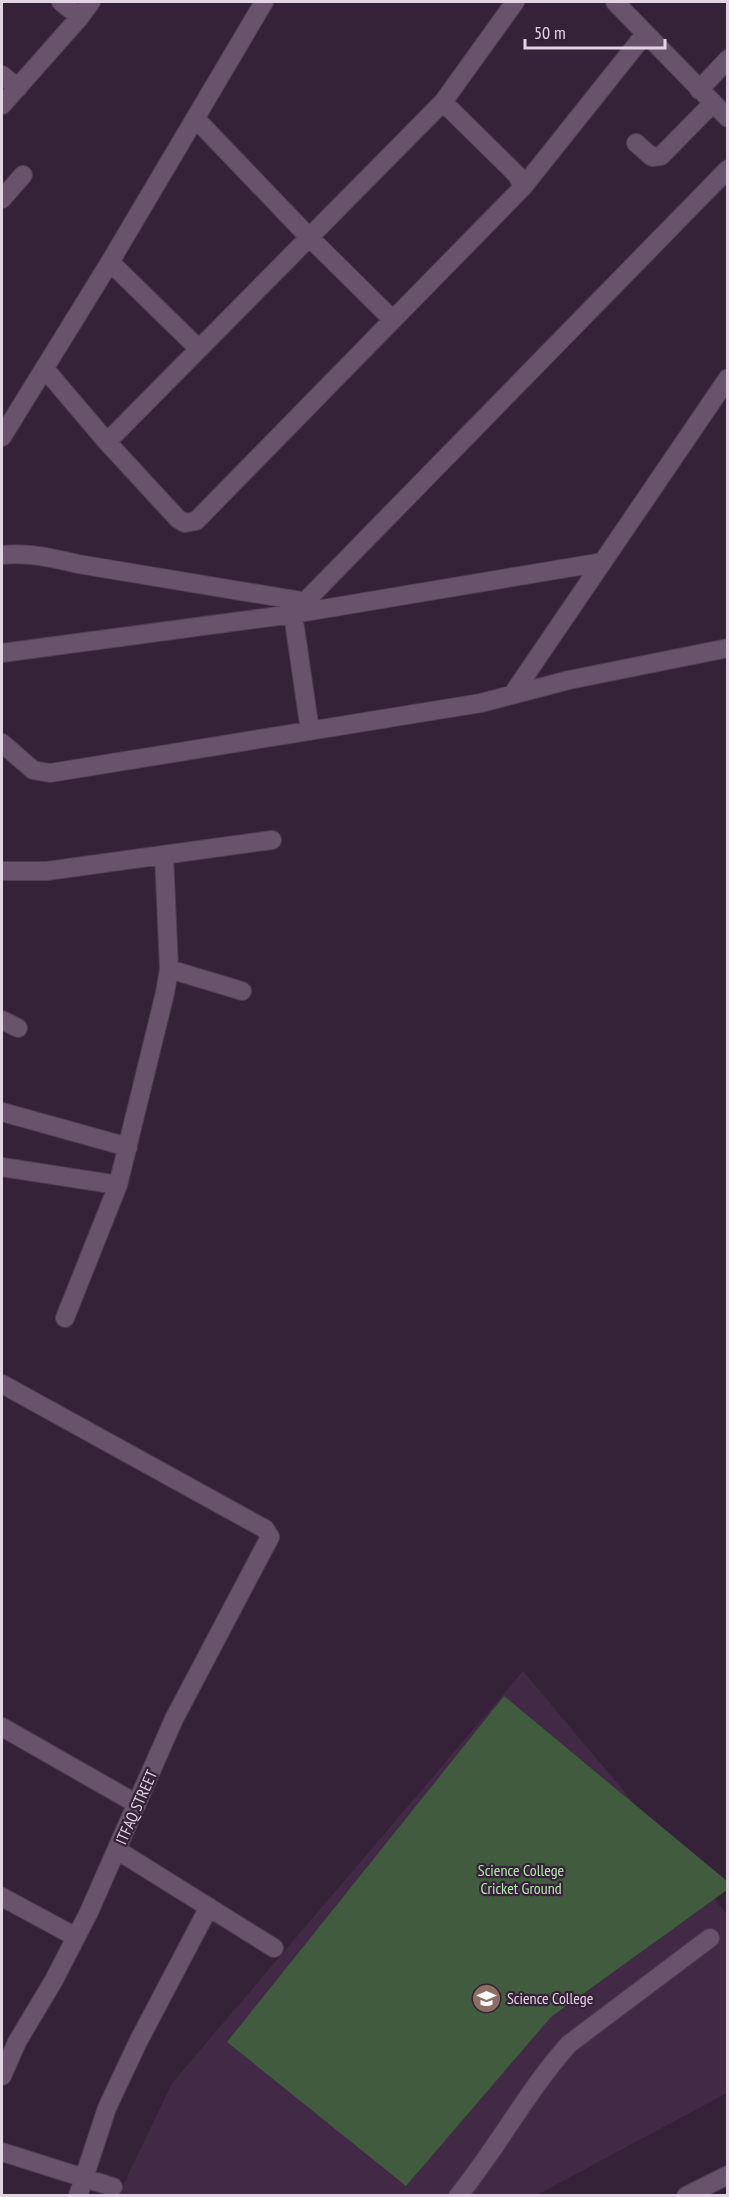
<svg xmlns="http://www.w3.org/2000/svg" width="729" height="2197" font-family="'PT Sans Narrow',sans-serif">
	<rect width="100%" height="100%" fill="#352138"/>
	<path fill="#422945" d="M523,1671L727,1914V2093L537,2195L118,2196L172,2083Z"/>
	<path fill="#405b3d" d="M504,1696L727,1881V1890L551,2017L406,2186L227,2042Z"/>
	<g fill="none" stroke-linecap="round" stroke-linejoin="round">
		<defs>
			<path id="minor" d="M61,2L80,17
				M615,2L728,118
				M2,75L18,88
				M699,90L728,59
				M443,102L517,175L523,187
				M2,105L80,17L91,2
				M195,118L309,237L393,320
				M636,143L652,157L661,156L712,104
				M2,199L23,175
				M110,262L199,349
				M45,369L107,442L178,519L185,523L196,521L523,187L645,34
				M2,437L110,262L264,2
				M107,442L443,102L515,2
				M2,555C28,552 53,558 78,564L307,602
				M2,653L293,614L603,562
				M512,695L728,378
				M310,731L293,614L728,169
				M2,743L33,770L50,773L481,703L569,680L728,648
				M2,871H47L272,840
				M169,969L242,991
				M2,1020L18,1028
				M2,1112L128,1147
				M2,1167L118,1185
				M65,1318L118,1185L165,993L169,969L164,855
				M2,1384L265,1529L270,1537L174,1719L89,1912L54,1980L17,2042L2,2076
				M2,1727L137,1804
				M117,1850L274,1948
				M2,1897L76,1937
				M2,2152L113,2187
				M78,2196L107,2108L139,2040L209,1907
				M458,2196C498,2147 527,2091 569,2044L710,1938
				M686,2196L728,2175"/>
		</defs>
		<use href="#minor" stroke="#4f3e52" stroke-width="20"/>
		<use href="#minor" stroke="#69526c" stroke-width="18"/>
	</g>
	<defs>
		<symbol id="university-disc" viewBox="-11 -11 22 22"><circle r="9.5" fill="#8d6e63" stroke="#352138"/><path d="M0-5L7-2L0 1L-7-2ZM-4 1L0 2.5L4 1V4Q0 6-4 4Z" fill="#fff"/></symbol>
	</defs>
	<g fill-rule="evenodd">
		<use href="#university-disc" x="470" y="1982" width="33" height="33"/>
	</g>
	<g text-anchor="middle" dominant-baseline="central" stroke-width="4.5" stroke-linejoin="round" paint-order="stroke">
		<g font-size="16" fill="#e2d4e3" stroke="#352138">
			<text transform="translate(136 1807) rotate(-66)">ITFAQ STREET</text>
		</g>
		<g font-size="16" fill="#b0eaa9" stroke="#352138">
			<text x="521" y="1870">Science College<tspan x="521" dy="18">Cricket Ground</tspan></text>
		</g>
		<g font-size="16" fill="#e2d4e3" stroke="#352138" text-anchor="start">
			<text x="507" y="1998">Science College</text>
		</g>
	</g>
	<rect width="729" height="2197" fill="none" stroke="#e2d4e3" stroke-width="6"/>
	<path d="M525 39v9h140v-9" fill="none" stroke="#e2d4e3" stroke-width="3"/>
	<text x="534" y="39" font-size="18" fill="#e2d4e3" stroke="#352138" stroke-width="4.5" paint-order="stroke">50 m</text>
</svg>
